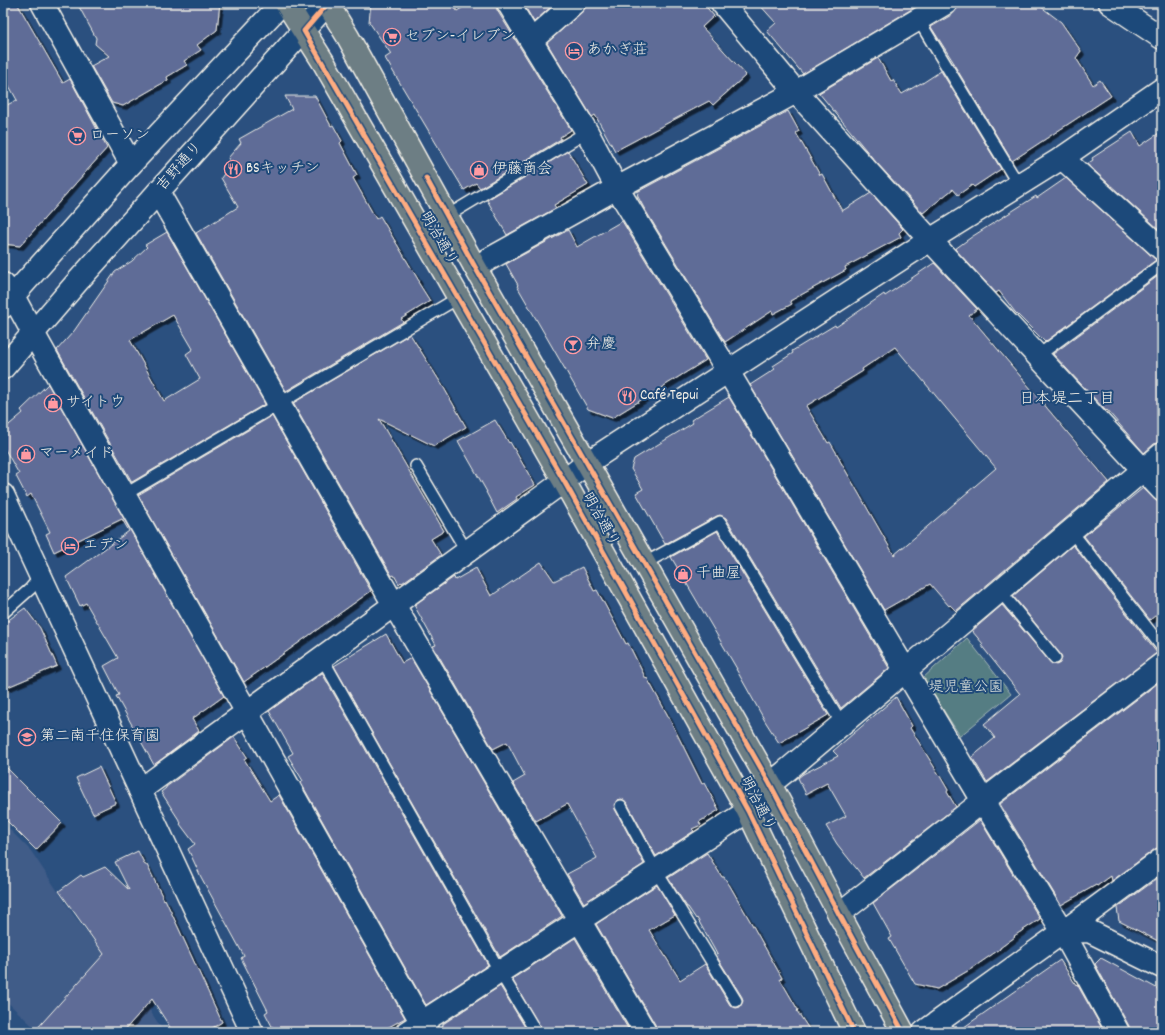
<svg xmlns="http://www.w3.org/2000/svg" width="1165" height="1035" font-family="Dekko,'Klee One',sans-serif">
	<defs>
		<filter id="shadow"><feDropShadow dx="3.5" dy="3.5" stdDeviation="0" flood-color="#0009"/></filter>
	</defs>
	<rect width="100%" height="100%" fill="#2b507f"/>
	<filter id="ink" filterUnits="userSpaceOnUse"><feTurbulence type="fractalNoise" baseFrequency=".025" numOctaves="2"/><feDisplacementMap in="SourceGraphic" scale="8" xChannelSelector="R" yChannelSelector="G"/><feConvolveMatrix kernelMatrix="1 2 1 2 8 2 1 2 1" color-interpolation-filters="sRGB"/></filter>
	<g filter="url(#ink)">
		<path fill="#3f5b88" d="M3,823L31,851L73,914L111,963L143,1000L162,1029L157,1032H39L3,998Z"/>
		<path fill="#557d83" stroke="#a4b7b6" d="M967,638L1011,694L960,736L923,678Z"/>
		<path fill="#5f6c97" stroke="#f4f1e8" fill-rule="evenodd" filter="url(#shadow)" d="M3,3H17L63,83L70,79L107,148L20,246L3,244V107L17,100L3,75Z
			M77,3H220L217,30L197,45L201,50L184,61L187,65L167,77L168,80L123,106L112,103L91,66L109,56L95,44L96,38Z
			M371,3H452L457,11L470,3H496L497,10L571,130L560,137L561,139L480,188L476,183L464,190L385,58L391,54L369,22Z
			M523,3H555L534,22Z
			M586,3H703L714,16L702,27L746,75L713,105L709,101L615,151L595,115L592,117L547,43L582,12L586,7Z
			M758,3H922L803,74L767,31L776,23Z
			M958,3H1036L1061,22L1081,51L1076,58L1093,85L1100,80L1111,96L1012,161L953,63H954L931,27L953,14L957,9Z
			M878,58L891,81L893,80L902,94L921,83V84L941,71L1001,169L974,187L972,185L958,195L953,189L923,213L875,161L819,93Z
			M285,96H315L331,126L333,125L342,141L340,143L357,175L353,178L376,219L380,216L419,281L418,282L430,301L401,319L403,322L286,391L196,233L238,207L221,178L231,164L228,158L241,143L239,139L292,109Z
			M788,111L799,131L796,133L820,175L822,174L842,211L871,193L903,229L899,233L901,237L845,267L846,270L790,301L792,304L773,314L772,311L725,342L644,208L637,195L638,194L637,192Z
			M1162,131V232L1087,164L1093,160L1092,158L1132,132L1140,146Z
			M568,151L588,185L554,205L556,208L507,235L487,200Z
			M1066,178L1156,260L1045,342L1015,312L999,291L996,293L955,249L973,236L1036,196L1037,198Z
			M622,221L706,360L612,418L588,409L517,286L518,285L506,264L568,230L577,247Z
			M167,232L265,404L132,482L57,350L74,331L115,272L132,261L147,247L145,245ZM173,315L193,349L186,354L200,379L164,401L130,340Z
			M934,263L977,309L969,315L1109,482L956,611L950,605L949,606L930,584L884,610L750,385L775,369L773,366L793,353L792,351L835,325L836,327L884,294L885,296ZM895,347L996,468L894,555L839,459H840L830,442L828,443L806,406L863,371L862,369Z
			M1162,273V441L1154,444L1144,453L1107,410L1106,411L1053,354Z
			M410,334L444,388L466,427L434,446L379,419L444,531L431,539L441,555L402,583L401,582L399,584L394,575L392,576L293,403Z
			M48,384L224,696L192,719L199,731L154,765L116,696L119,695L104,666L118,658L86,603L80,606L66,577L129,531L122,519L54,552L46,534L50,532L31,494L27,497L16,476L19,474L3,446V430L23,413L21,410Z
			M729,397L889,668L841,708L726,518L720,515L717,516L665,544L636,493L643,489L631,469L634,459L693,423L691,420Z
			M272,416L371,591L244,682L138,495Z
			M495,420L509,443L510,442L535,485L516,497L517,499L497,513L486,492H487L458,441Z
			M1143,488L1162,506V610L1150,620L1084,536Z
			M717,531L828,715L779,743L765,721L736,669H737L671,557Z
			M1073,545L1157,653L987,782L972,757L995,738L984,724L1020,694L981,645L983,644L972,631L1002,605L1050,662L1056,665L1060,663L1062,657L1060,654L1013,596Z
			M541,562L554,581L582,567L594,591L597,590L626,644L628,643L646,679L647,678L667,714L702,784L704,783L719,810L699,822L701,825L692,829L694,831L656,856L627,803L622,799L617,800L614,805L615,809L644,864L584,903L567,874L597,858L567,804L536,821L513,783L525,776L507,742L493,749L433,646L436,645L414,605L454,577L455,580L476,568L491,596Z
			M25,608L40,628L57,666L3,689V624Z
			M386,634L402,663L411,658L562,916L500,957L334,666Z
			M322,673L488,965L426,1005L301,783L303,781L288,756L293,753L269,711Z
			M1162,680V847L1155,849L1112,881L1111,876L1097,886L1096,885L1061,905L1000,804Z
			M896,697L912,726L910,728L941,778L948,790L947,792L956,807L864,878L837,844L826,826L846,816L827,783L806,794L798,778L803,774L838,756L833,751Z
			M234,737L247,757L244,759L270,801L279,795L405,1018L380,1032H275L265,1013L268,1011L241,958L244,956L201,877L188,849L195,844L180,824L181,823L161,792L166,788V787Z
			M3,764L62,823L36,850L3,817Z
			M99,767L116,803L93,814L76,778Z
			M980,820L1040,919L1014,936L1015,937L1000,948V949L971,969L937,989L915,984L889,939L892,937L873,903Z
			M138,851L145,865H147L164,900L165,899L222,1022L206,1032H173L152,999L123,1032H34L104,954L59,891L81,875L83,877L105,867L129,890L115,862Z
			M707,853L722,877H724L730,886L753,926L782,978L780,979L798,1010L797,1011L811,1032H657L656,1026L596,924L657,885L675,915L649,930L680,980L705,964L730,1005L736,1008L740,1007L743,1001L742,997L717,957L718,956L697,918L696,919L688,907H687L668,878Z
			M1162,875V943L1119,921L1117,908Z
			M575,938L630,1032H543L512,979Z
			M1101,958L1162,991V1032H1130L1129,1026L1095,964Z
			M1060,960L1076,985L1077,984L1104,1032H957Z
			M500,986L528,1032H442L443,1024Z"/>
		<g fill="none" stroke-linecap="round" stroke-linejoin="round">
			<defs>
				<path id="service" d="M918,19L1018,184
					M447,216L587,132
					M1039,355L1162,264
					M416,466L467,552
					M124,495L458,298
					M1071,531L1162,647
					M645,563L720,522L842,724
					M1000,591L1055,658
					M3,613L30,589L41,576
					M322,658L500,972L536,1032
					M621,806L656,871L736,1001"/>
				<path id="minor" d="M42,3L131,164
					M508,3L587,132L617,188L720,358L983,801L1063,932L1118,1032
					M722,3L796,92L930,240L1162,490
					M531,41L574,3
					M1062,158L1162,249
					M158,192L394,605L645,1032
					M475,267L617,188L796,92L946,3
					M33,333L427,1032
					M140,790L564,481
					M839,914L983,801L1162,664
					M1063,932L1162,859
					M407,1032L748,811L770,784L785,772L1162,454"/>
				<path id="tertiary" d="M1110,3L1162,38
					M3,284L13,296L33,333
					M564,481L587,463L610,448L930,240L1062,158L1162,89
					M3,495L252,1032
					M924,1032L1063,932L1089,931L1162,967"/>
				<path id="secondary" d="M3,307L131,164L282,3
					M3,368L78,281L328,3"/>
				<path id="primary" d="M286,3L324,63L564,481L748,811L854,1032
					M327,3L348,37L475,267L770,784L839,914L903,1032"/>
			</defs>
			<use href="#service" stroke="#f4f1e8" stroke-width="14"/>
			<use href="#minor" stroke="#f4f1e8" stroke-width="25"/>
			<use href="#tertiary" stroke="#f4f1e8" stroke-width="25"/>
			<use href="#secondary" stroke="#f4f1e8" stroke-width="25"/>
			<use href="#primary" stroke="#f4f1e8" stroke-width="25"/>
			<use href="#service" stroke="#1f4a7a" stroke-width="11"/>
			<use href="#minor" stroke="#1f4a7a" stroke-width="22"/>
			<use href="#tertiary" stroke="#1f4a7a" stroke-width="22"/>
			<use href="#secondary" stroke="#1f4a7a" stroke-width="22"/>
			<use href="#primary" stroke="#6d7e84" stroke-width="22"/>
			<defs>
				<path id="cycleway" d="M328,3L304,31L564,481L748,811L854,1032
					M426,178L475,267L770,784L839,914L903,1032"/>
			</defs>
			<use href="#cycleway" stroke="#1f4a7a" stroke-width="8"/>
			<use href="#cycleway" stroke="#ffac80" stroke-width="5"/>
		</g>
	</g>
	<defs>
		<symbol id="supermarket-ring" viewBox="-11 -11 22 22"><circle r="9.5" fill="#1f4a7a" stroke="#ff9aa2" stroke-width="1.5"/><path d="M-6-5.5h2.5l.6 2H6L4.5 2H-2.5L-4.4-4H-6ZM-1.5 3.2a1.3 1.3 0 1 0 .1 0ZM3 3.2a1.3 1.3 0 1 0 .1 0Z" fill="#ff9aa2"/></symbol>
		<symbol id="hotel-ring" viewBox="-11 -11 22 22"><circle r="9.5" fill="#1f4a7a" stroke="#ff9aa2" stroke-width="1.5"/><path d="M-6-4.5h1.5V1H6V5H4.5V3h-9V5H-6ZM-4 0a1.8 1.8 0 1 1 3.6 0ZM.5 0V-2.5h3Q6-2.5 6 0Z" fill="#ff9aa2"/></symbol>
		<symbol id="restaurant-ring" viewBox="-11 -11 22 22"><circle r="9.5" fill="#1f4a7a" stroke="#ff9aa2" stroke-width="1.5"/><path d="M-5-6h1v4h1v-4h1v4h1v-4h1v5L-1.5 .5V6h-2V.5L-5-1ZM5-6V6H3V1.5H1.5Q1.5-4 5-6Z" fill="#ff9aa2"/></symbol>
		<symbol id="shop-ring" viewBox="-11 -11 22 22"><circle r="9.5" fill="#1f4a7a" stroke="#ff9aa2" stroke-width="1.5"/><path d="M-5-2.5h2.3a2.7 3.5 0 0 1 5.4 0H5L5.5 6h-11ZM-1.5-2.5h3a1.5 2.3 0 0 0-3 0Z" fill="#ff9aa2"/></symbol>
		<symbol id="bar-ring" viewBox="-11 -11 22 22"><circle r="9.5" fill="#1f4a7a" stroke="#ff9aa2" stroke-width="1.5"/><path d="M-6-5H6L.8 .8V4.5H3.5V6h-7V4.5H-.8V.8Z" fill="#ff9aa2"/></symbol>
		<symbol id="school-ring" viewBox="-11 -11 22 22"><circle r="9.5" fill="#1f4a7a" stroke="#ff9aa2" stroke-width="1.5"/><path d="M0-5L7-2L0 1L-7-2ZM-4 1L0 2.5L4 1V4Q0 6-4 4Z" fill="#ff9aa2"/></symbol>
	</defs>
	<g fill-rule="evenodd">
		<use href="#supermarket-ring" x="382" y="27" width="20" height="20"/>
		<use href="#hotel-ring" x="564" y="41" width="20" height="20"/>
		<use href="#supermarket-ring" x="67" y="126" width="20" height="20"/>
		<use href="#restaurant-ring" x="223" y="159" width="20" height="20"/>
		<use href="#shop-ring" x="469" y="160" width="20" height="20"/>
		<use href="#bar-ring" x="563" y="335" width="20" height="20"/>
		<use href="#restaurant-ring" x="617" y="386" width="20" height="20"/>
		<use href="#shop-ring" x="43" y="393" width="20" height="20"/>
		<use href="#shop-ring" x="16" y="444" width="20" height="20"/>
		<use href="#hotel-ring" x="60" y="536" width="20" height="20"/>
		<use href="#shop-ring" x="673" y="564" width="20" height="20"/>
		<use href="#school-ring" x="17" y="727" width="20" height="20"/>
	</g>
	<g text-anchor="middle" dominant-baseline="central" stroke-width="4" stroke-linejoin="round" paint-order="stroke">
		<g font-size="15" fill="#f4f1e8" stroke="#1f4a7a" text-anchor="start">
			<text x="405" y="37">セブン-イレブン</text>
			<text x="587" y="51">あかぎ荘</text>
			<text x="90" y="136">ローソン</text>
			<text x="246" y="169">BSキッチン</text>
			<text x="492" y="170">伊藤商会</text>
			<text x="586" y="345">弁慶</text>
			<text x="640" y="396">Café Tepui</text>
			<text x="66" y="403">サイトウ</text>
			<text x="39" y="454">マーメイド</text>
			<text x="83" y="546">エデン</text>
			<text x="696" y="574">千曲屋</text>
			<text x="40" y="737">第二南千住保育園</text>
		</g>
		<g font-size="15" fill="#f4f1e8" stroke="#1f4a7a">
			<text transform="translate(180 167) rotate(-48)">吉野通り</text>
			<text transform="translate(438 239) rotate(60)">明治通り</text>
			<text transform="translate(600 520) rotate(61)">明治通り</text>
			<text transform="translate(757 804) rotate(63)">明治通り</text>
		</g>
		<g font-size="15" fill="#dce0d9" stroke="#1f4a7a">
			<text x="966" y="688">堤児童公園</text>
		</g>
		<g font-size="16" fill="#f4f1e8" stroke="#1f4a7a">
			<text x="1067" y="399">日本堤二丁目</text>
		</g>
	</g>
	<rect width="1165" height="1035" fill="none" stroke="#1f4a7a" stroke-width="16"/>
	<rect x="8" y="8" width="1149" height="1019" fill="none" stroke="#f4f1e8" stroke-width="1.5" filter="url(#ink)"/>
</svg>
